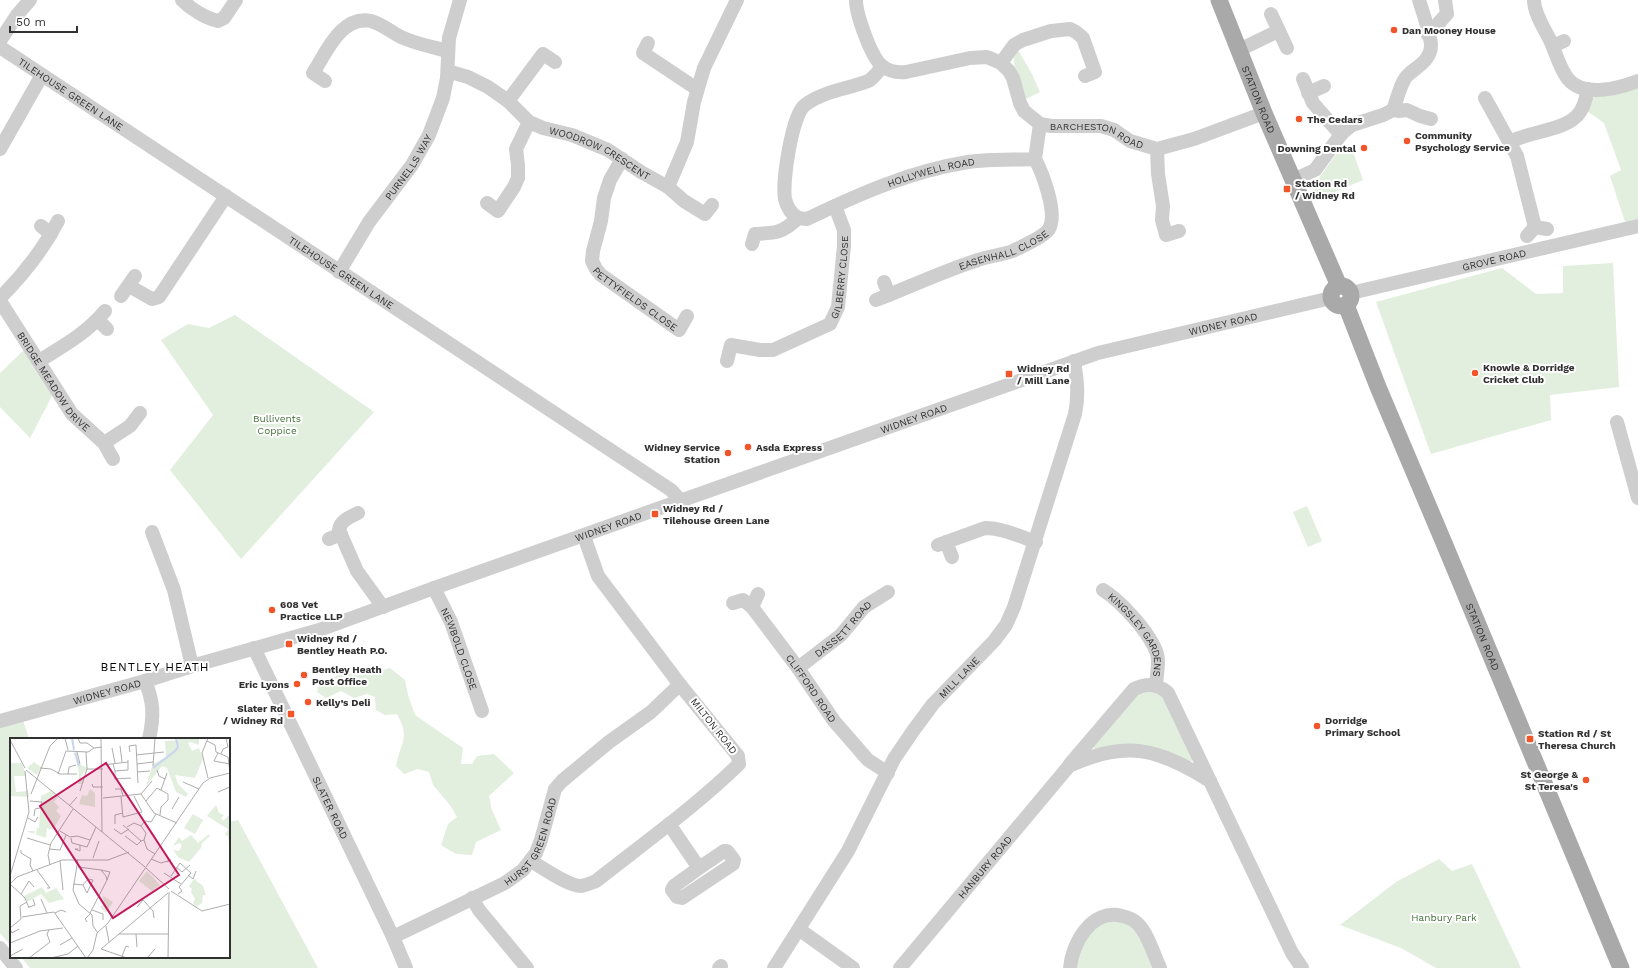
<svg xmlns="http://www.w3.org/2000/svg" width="1638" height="968" font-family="'Work Sans',sans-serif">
	<rect width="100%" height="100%" fill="#fff"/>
	<path fill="#e2eede" d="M1018,50L1032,74L1040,92L1026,99C1024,92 1022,84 1019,77C1015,66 1010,60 1018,50Z
		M1638,85V219L1625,222L1610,176L1621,170L1604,123L1587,111L1592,99L1596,96Z
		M1349,146L1352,149L1363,180L1311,202L1317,181L1339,150Z
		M1613,263L1619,387L1550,395L1551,420L1431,454L1376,302L1502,268L1536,294L1563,293V266Z
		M235,315L374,412L241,559L170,470L213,415L161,340L188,324L209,328Z
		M26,348L53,394L30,438L0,407V373Z
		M1307,506L1322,541L1308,547L1293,512Z
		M390,668L405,680L408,695L415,715L463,748L461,764H472L477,756L494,754L514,773L489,796L492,810L501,830L476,842L472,855L456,854L441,845L448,824L457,817L450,805L433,785L429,772L418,769L404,774L396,766C400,742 411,739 397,714L385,715L376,710L375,697L367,694L354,698L341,691L326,698L317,692L319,683L331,679L340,674L354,673L367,674Z
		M1141,688L1165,694L1193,760L1190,762L1097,751L1094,749L1092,744Z
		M23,720L29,739H11V946L0,933V728Z
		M238,820L318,968H30L21,957H229V822Z
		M1439,859L1452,871L1472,864L1521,968H1436L1401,948L1340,925L1396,882Z
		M1104,919L1133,925L1145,946L1156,968H1075L1083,939Z"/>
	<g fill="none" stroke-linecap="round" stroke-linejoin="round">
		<g stroke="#cecece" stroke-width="14">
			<path d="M182,0C191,9 205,18 218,21L224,18L236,0"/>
			<path id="s1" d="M856,0C856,14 871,57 882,66C890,72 897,73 906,72L970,58L987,57L1001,63L1009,71L1013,78L1020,103L1024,111L1040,124L1051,126H1101L1114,130L1130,141L1157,149L1194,139L1264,113"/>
			<path d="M1534,0C1534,13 1544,28 1550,40C1556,53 1559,67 1568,79C1584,98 1619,88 1638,81"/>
			<path d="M1271,14L1287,48"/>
			<path d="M1428,35L1445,16L1447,14L1445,0"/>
			<path d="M0,41L17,15L30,0"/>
			<path d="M648,43L643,53L697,89"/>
			<path d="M1553,46L1564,41"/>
			<path id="s2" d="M0,47L671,490L680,500"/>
			<path d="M1239,50L1278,31"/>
			<path d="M1001,63L1014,45L1023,40L1051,31L1070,29L1076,32L1083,38L1095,72L1085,76"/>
			<path id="s3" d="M447,78L451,72L468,77L488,87L508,101L529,122L543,128L572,135L608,150L641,172L668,187L687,142L694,102L704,68L737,0"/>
			<path d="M1303,79L1313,103L1341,135"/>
			<path d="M325,81L313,73C326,53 341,15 371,21C382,24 391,32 401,37C416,44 433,47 448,51"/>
			<path d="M1308,93L1324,86"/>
			<path d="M1485,98L1517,156L1535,227"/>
			<path d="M508,101L543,54L555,62"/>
			<path d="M1393,110C1397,100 1401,80 1409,74C1418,66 1431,60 1431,45C1430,32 1423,13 1419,0"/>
			<path d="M1393,110L1398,111L1407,110L1420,116L1431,119"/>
			<path d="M1510,142C1529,131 1568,131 1580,112C1585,105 1586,97 1588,89"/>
			<path d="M0,149L42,75"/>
			<path d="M1157,149L1158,174L1163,206L1162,220L1166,235L1179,231"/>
			<path id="s4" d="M622,159L610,180L604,198L601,221L593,251L592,261L596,269L601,275L679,330L687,316"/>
			<path d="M1293,180L1315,170L1342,133L1352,125L1383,115L1393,110"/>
			<path d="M668,187L684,201L705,214L712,205"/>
			<path d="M487,203L498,211L514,187L518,178V165L516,149L529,122"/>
			<path d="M798,218C791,214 787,207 785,199C782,182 792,114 805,105C818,95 837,90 853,86C858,84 865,83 870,80C875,76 879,71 882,66"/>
			<path d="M41,226L51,234"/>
			<path d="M1527,236L1535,227L1547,229"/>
			<path id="s5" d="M752,244L755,234C775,233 783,233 798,218L807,219C859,194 911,171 968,162C990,159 1013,160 1035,159L1040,124"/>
			<path id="s6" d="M339,272L369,222L412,165L429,135L443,98L447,78L449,38L460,0"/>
			<path d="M884,282L889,295"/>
			<path d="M129,286L152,299L159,297L226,196"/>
			<path id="s7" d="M1351,293L1638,226"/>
			<path d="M121,296L135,276"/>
			<path d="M0,298C23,275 43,250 58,221"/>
			<path id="s8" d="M876,300C910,287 943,271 978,260C989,256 1002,255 1013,251C1022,246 1044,237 1049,229C1058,214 1043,174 1035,159"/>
			<path id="s9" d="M0,301L72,414L104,443L113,459"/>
			<path d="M98,320L107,329"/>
			<path d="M39,361C63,346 87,333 105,311"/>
			<path id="s10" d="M727,361L731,345L760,350H773L830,324L838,307L844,246V230L835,206"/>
			<path d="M1617,422L1638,498"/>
			<path d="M104,443L130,426L140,413"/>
			<path d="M358,513C351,517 340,520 339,530L357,571L383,607"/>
			<path d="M152,532L174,590L192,666"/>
			<path d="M329,539L341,534"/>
			<path d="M946,542L952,557"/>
			<path d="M938,545L985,528C1002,528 1019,536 1036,542"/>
			<path id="s11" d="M434,588L451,622L482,711"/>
			<path id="s12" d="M1103,590C1121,601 1151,634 1157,654C1160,663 1156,677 1156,686"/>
			<path id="s13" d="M758,594L752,607L798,668L834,721L868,760L888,773"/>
			<path d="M733,603L743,600L752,607"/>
			<path id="s14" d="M254,648L393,937L406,968"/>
			<path id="s15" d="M798,668L841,635L864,607L888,592"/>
			<path d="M145,681C154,702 154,717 149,739"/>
			<path id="s16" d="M0,721L145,681L192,666L319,630L434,588L1098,353L1331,298"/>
			<path d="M1070,764L1134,689C1146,683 1157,683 1168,693L1210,781"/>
			<path d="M669,824L699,868L724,851H727L734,860L733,864L682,898L677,897L672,890L674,886L699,868"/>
			<path d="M531,861C543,868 568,886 581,886C587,885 591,883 596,881C644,843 695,807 739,764L738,756L681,686L598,576L584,536"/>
			<path d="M472,898L479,910L527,968"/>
			<path d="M800,930L853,968"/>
			<path id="s17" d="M393,937L505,883L523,870L536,853L541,840L555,789L562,781L609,742L651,712L675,689L681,686"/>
			<path d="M0,948L16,968"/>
			<path d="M719,968L721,966"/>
			<path id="s18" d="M774,968L848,851L894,759L913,731L933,704L994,641L1006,625L1014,607L1075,414C1079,395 1077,379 1074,361"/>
			<path id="s19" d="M900,968L1069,766C1126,740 1158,748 1210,781L1292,953L1302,968"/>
			<path d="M1070,968C1072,943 1092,908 1122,916C1127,917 1134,920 1138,924C1148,934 1154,955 1160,968"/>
		</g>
		<g stroke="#a9a9a9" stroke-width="17">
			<path id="s20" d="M1219,0L1264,113L1339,286"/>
			<circle cx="1341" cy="296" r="10"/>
			<path id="s21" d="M1346,305L1378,387L1444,543L1621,968"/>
		</g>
	</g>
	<g fill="#f25529" stroke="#fff" stroke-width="1.5">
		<circle cx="1394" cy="30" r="4"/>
		<circle cx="1299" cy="119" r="4"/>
		<circle cx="1407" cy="141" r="4"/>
		<circle cx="1364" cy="148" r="4"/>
		<rect x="1283" y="185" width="8" height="8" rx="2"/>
		<circle cx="1475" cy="373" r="4"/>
		<rect x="1005" y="370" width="8" height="8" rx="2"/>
		<circle cx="748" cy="447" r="4"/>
		<circle cx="728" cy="453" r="4"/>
		<rect x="651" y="510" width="8" height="8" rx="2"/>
		<circle cx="272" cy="610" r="4"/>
		<rect x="285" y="640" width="8" height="8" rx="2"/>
		<circle cx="304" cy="675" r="4"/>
		<circle cx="297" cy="684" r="4"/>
		<circle cx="308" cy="702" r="4"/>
		<rect x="287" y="710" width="8" height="8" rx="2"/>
		<circle cx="1317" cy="726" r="4"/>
		<rect x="1526" y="735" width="8" height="8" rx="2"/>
		<circle cx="1586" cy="780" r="4"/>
	</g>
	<g text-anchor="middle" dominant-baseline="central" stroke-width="4" stroke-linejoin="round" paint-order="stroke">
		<g font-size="10" font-weight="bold" fill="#313131" stroke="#fff" text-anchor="start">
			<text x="1402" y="30">Dan Mooney House</text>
			<text x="1307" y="119">The Cedars</text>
			<text x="1415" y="135">Community<tspan x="1415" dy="12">Psychology Service</tspan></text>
			<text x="1356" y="148" text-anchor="end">Downing Dental</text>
			<text x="1295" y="183">Station Rd<tspan x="1295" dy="12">/ Widney Rd</tspan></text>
			<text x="1483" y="367">Knowle &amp; Dorridge<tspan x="1483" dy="12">Cricket Club</tspan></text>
			<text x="1017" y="368">Widney Rd<tspan x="1017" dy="12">/ Mill Lane</tspan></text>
			<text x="720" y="447" text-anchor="end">Widney Service<tspan x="720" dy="12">Station</tspan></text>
			<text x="756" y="447">Asda Express</text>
			<text x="663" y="508">Widney Rd /<tspan x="663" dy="12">Tilehouse Green Lane</tspan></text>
			<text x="280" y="604">608 Vet<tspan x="280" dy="12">Practice LLP</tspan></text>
			<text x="297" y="638">Widney Rd /<tspan x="297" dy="12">Bentley Heath P.O.</tspan></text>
			<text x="312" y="669">Bentley Heath<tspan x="312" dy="12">Post Office</tspan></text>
			<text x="289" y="684" text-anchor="end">Eric Lyons</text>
			<text x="316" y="702">Kelly’s Deli</text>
			<text x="283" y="708" text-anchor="end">Slater Rd<tspan x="283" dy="12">/ Widney Rd</tspan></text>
			<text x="1325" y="720">Dorridge<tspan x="1325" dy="12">Primary School</tspan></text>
			<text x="1538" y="733">Station Rd / St<tspan x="1538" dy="12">Theresa Church</tspan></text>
			<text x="1578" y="774" text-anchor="end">St George &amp;<tspan x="1578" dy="12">St Teresa's</tspan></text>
		</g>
		<g font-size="10" fill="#313131" stroke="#fff">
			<text stroke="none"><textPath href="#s2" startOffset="85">TILEHOUSE GREEN LANE</textPath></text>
			<text stroke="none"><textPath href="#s20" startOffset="107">STATION ROAD</textPath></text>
			<text stroke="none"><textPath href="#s1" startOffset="329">BARCHESTON ROAD</textPath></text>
			<text stroke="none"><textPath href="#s3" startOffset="179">WOODROW CRESCENT</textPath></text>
			<text stroke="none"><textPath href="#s6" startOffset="126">PURNELLS WAY</textPath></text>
			<text stroke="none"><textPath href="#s5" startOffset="200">HOLLYWELL ROAD</textPath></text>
			<text stroke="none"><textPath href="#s8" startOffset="137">EASENHALL CLOSE</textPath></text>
			<text stroke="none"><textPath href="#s7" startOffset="147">GROVE ROAD</textPath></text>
			<text stroke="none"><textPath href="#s2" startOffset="409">TILEHOUSE GREEN LANE</textPath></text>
			<text stroke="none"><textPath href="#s10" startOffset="170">GILBERRY CLOSE</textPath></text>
			<text stroke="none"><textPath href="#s4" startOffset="166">PETTYFIELDS CLOSE</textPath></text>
			<text stroke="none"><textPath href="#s16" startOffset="1287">WIDNEY ROAD</textPath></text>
			<text stroke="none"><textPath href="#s9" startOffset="97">BRIDGE MEADOW DRIVE</textPath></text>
			<text stroke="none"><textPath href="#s16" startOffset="963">WIDNEY ROAD</textPath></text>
			<text stroke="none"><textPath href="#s16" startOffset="639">WIDNEY ROAD</textPath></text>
			<text stroke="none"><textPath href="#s15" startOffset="60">DASSETT ROAD</textPath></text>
			<text stroke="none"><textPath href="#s12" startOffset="58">KINGSLEY GARDENS</textPath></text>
			<text stroke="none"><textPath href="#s21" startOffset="359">STATION ROAD</textPath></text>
			<text stroke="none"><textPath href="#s11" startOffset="66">NEWBOLD CLOSE</textPath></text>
			<text stroke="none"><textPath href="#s18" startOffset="346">MILL LANE</textPath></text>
			<text stroke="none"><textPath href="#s13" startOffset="115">CLIFFORD ROAD</textPath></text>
			<text stroke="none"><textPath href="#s16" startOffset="111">WIDNEY ROAD</textPath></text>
			<text transform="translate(714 726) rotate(52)">MILTON ROAD</text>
			<text stroke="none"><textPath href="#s14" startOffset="177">SLATER ROAD</textPath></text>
			<text stroke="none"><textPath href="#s17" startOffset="175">HURST GREEN ROAD</textPath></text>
			<text stroke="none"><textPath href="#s19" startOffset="132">HANBURY ROAD</textPath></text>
		</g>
		<g font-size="10" fill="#44703a" stroke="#fff">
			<text x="277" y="418">Bullivents<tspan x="277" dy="12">Coppice</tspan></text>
			<text x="1444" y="917">Hanbury Park</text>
		</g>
		<g font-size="12" letter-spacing="1" fill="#000" stroke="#fff">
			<text x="155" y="667">BENTLEY HEATH</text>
		</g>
	</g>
	<g transform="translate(10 738)">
		<rect width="220" height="220" fill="#fff"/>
		<path d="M168,0H189V7L181,4L178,5L182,13L189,10L193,21L185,40L165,37L168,46L178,56L176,59L166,54L157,30L152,28L136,48L143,26L156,19L155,3L168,2ZM64,13L66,14L69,26L77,30L70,41L74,42L72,46H68L69,35ZM24,24L31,29L27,37L17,30ZM0,25H12L16,38H4L6,54L18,53L19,59L0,58ZM80,51L85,55V69L69,66L72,57L77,58ZM41,53L48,59L44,64L49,69L46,73L51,78L43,92L37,90L36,100L16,93H25L24,96H26L27,90L24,89L29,90L31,58ZM206,67L209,75L214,77L211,80L213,83L220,76L219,106L218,98L215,97L218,91L197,78ZM183,76L193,82L185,96L174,90ZM199,96L200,98L192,105L191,110L179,124L168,119L163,112L169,113L172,108L170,105L163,108L169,99L172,103L181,97L188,105ZM137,133L150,147L142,153L129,143ZM184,141L193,148L196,157H193L192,165L186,169L183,165L185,161L181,154L182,151L179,148ZM32,149L36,155L46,150L54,161L39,165L31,156L17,164L14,158ZM93,158L103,164L96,175L90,169L94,166Z" fill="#e2eede"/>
		<path fill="none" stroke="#c9d5ef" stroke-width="2" d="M62,0L64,12M65,15L69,28M143,30L165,13L168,9L166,0"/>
		<path fill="none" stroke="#adadad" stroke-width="1" d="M55,0L58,12M68,0L70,5H77L84,10L92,9M91,0L92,94M0,2L15,30M197,3L205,7L206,14L218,19L220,35M110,8L112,24M102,10L105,25M67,14L70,26M120,14L119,8L126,7L128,45M208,15L204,23L220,26M211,16L213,11L218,9L216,0M126,17L154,14M103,26L105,33L118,32V22M127,26L143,24M93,27L118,24M143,28L145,0M30,30L41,31L50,36H67M77,31H93M16,32L135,129M147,32L149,38L155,41M105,33V41L121,40M127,34L140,33M48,36L56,13L78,14L84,10M58,36L59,29L66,27M198,40L192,15L198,0M173,44L189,51M82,46L83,49H93M105,51H111L113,58M151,52L157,35M70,53L77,31L76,14M208,54L220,49M21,56L40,8L48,0M131,56L142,43M111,59L113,79L132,74L124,58M93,60L131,56L144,75L167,85M20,63L32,64L30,70L25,71L24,78M136,63L147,50L158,56V62L151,69L150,77M59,68L67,59M162,71L169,59M18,80L25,84L28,79M105,86V77L113,75M113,87L131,103L134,102M117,89L124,85L131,88M104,91L111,96L119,91M50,93L60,99L67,98L80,102M115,98L127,107L131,103M17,100L40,107M61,100L62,105L77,109L86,89M39,111L50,112L56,97M68,111H65L70,113V107M11,112V115L21,121L20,127L23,133M145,116L137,111L134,102L136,95L131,88L135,83L141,84L146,76M83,120L89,103M68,121L63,152L69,166L82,177L83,188L88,195M141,121L151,125L161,122L157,124M50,123L53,152M40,127L38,117L41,105L63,71M68,129L91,132L96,138L97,142L80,175M166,129L172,134L180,127M136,130L159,151M27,132L40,150H37M91,132L100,134L97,142M154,135L171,146M178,137L183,141L186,133M0,138L19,74L15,33M161,138L170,125L181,135L169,149L172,153L168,156M0,146L7,139L52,122H98L119,114M0,146L15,160L19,170M63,146L73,147L78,141L83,142L77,155L73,147M161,153L192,173L220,166M11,156L19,143L24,149M31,161L37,175M19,169L25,167L23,161M127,169L133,162L135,164L143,173L144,180M82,172L93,176V182M45,175L51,172L56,174M12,179L44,174L76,220M77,184L75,181L81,175M96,188L99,204M0,190L11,181L10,168L17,164M0,191L2,195L9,191M109,196H159M126,196L127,209M0,205L30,193L53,190M50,207L62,200M91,211L158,155M91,211L117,220M0,218L13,211M112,218L116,208L119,209M19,220L40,204L37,196L39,192M41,220L58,216L68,208M77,220L83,212L87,195L98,185L193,45L200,40L220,35M137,220L145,211M158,220L159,154"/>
		<path fill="#c2185b" fill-opacity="0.15" stroke="#c2185b" stroke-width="2" d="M96,25L169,137L103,180L30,68Z"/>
		<rect width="220" height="220" fill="none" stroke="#313131" stroke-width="2"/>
	</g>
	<path d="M10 26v6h67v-6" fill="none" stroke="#313131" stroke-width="2"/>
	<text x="16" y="26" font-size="12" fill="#313131" stroke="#ffffff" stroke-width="3" paint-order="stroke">50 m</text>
</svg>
